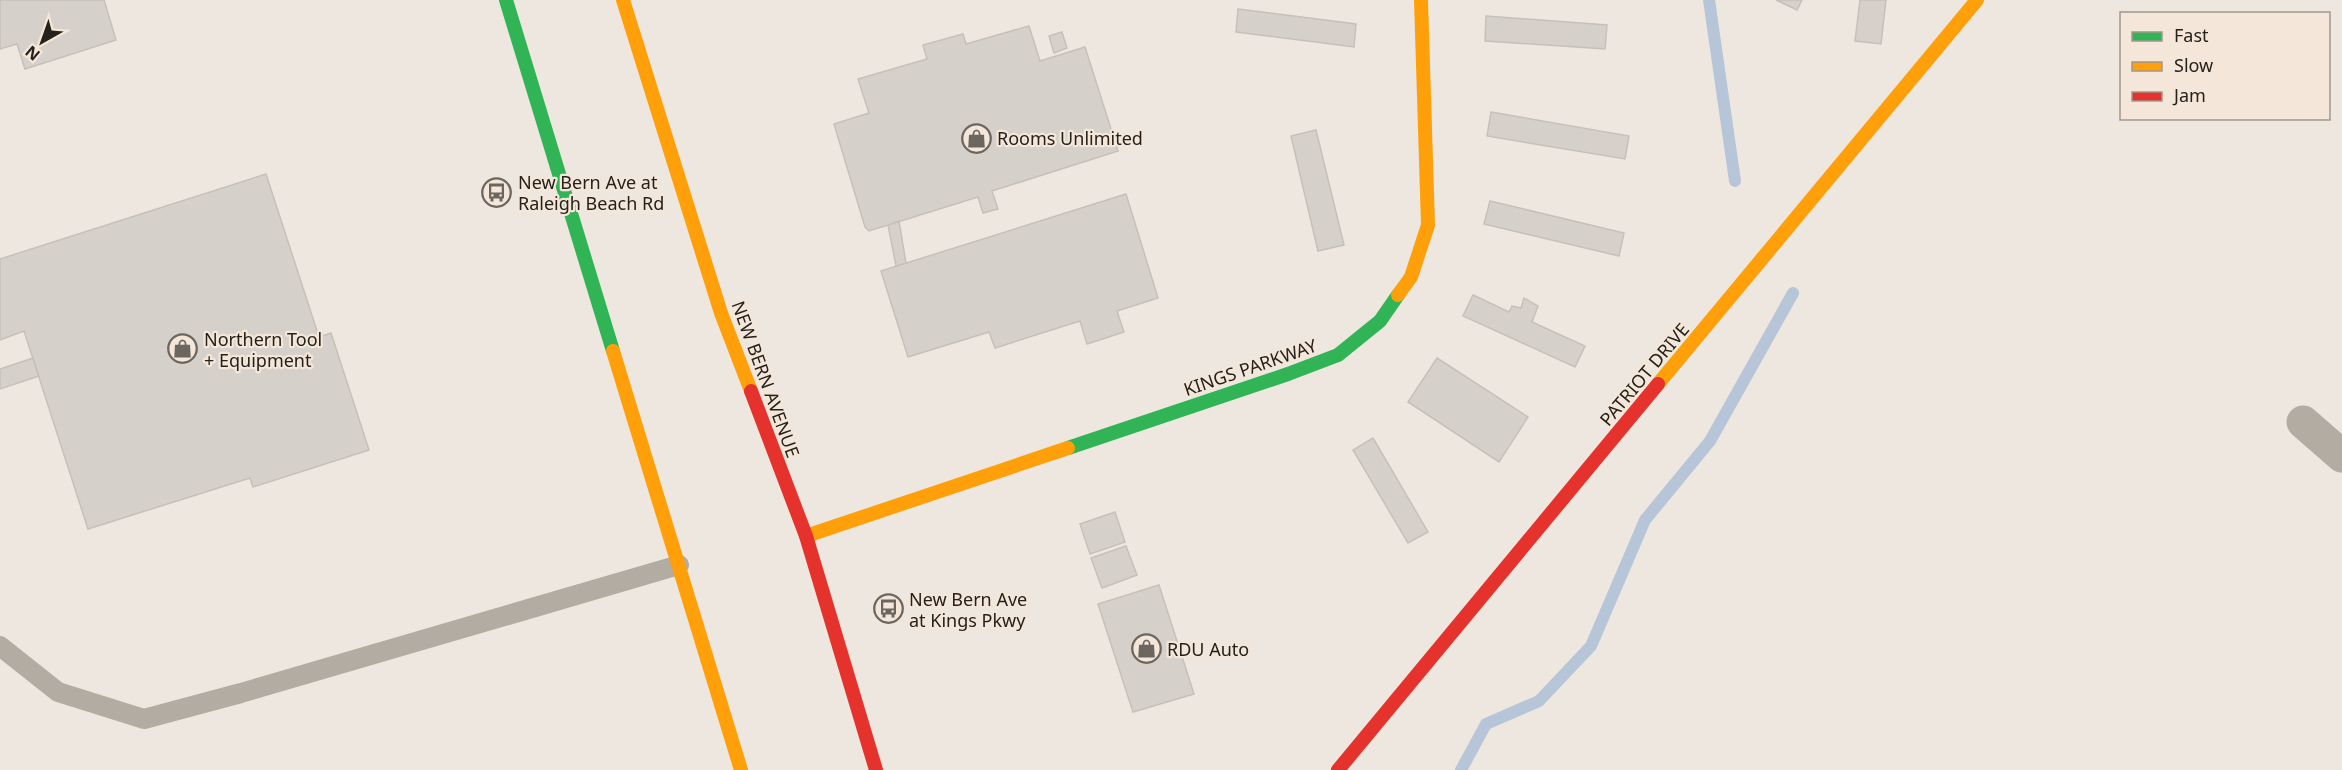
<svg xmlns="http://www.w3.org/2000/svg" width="2342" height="770" font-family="'Noto Sans',sans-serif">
	<rect width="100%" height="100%" fill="#eee7df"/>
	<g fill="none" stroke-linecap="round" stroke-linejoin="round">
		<path stroke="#b7c5d9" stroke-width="12" d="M1709,0L1735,181
			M1461,770L1486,724L1539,701L1591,646L1645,520L1710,441L1793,293"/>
	</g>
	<path fill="#d5d0ca" stroke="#c6c0ba" stroke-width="1.5" d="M0,0H104L116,40L25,69L17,44L0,49Z
		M1776,0H1802L1797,10Z
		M1860,0H1886L1881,44L1855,41Z
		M1238,9L1356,24L1354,47L1236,32Z
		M1486,16L1607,25L1605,49L1485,41Z
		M1029,26L1040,61L1085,47L1118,151L992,191L998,209L983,213L978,197L869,231L865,227L834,124L869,113L858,79L927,59L923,45L963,34L966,44Z
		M1062,32L1067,48L1054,53L1049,36Z
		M1491,112L1629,136L1625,159L1487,136Z
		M1316,130L1344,245L1318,251L1291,136Z
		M266,174L319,337L331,333L369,450L253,487L250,478L88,529L24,331L0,340V259Z
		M1126,194L1158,298L1117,311L1124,332L1087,344L1080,321L995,348L989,332L908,357L881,271Z
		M1490,201L1624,233L1619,256L1484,224Z
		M899,221L906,263L896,266L888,225Z
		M1473,295L1509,312L1512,306L1521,308L1524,298L1538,306L1532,322L1585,346L1575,367L1463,316Z
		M33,358L39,376L0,389V369Z
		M1437,358L1528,417L1499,462L1408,402Z
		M1373,438L1428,532L1408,543L1353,450Z
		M1115,512L1125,542L1090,554L1080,524Z
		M1126,546L1137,575L1102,588L1091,558Z
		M1159,585L1194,694L1133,712L1098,604Z"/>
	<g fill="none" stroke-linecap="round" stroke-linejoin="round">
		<path stroke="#b2aca2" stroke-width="20" d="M0,646L58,692L144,719L241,693L679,565"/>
		<path stroke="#b2aca2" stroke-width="33" d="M2303,422L2342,456"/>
		<path stroke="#30b455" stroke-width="14" d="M506,0L613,351
			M1068,448L1288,374L1338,355L1380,321L1398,295"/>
		<path stroke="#ff9f0a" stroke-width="14" d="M623,0L721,313L751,391
			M1398,295L1411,277L1428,225L1421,0
			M613,351L741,770
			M1658,384L1977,0
			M806,536L1068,448"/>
		<path stroke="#e5322d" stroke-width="14" d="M751,391L806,536L876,770
			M1338,770L1658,384"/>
	</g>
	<defs>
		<symbol id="shop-ring" viewBox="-11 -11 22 22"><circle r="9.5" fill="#f4e7d9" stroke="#6b6660" stroke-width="1.5"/><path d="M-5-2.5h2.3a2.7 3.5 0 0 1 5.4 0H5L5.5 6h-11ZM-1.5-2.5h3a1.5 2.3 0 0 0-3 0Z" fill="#6b6660"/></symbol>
		<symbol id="bus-ring" viewBox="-11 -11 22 22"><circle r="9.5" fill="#f4e7d9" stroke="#6b6660" stroke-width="1.5"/><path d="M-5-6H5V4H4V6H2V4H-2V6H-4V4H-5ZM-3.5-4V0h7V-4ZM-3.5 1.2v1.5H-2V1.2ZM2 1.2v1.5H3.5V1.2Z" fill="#6b6660"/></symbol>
	</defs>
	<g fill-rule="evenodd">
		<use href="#shop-ring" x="960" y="122" width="33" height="33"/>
		<use href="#bus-ring" x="480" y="176" width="33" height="33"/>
		<use href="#shop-ring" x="166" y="332" width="33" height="33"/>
		<use href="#bus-ring" x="872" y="592" width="33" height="33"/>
		<use href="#shop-ring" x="1130" y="632" width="33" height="33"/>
	</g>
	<g text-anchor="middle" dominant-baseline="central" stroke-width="4.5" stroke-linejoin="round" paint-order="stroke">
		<g font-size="18" fill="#25211b" stroke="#f4e7d9" text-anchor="start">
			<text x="997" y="138">Rooms Unlimited</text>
			<text x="518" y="182">New Bern Ave at<tspan x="518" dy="21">Raleigh Beach Rd</tspan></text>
			<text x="204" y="339">Northern Tool<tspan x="204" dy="21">+ Equipment</tspan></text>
			<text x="909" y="599">New Bern Ave<tspan x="909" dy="21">at Kings Pkwy</tspan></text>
			<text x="1167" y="649">RDU Auto</text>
		</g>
		<g font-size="18" fill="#25211b" stroke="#f4e7d9">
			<text transform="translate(1250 367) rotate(-19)">KINGS PARKWAY</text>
			<text transform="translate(1644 374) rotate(-50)">PATRIOT DRIVE</text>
			<text transform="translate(766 379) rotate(70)">NEW BERN AVENUE</text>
		</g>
	</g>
	<rect x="2120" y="12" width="210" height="108" fill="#f4e7d9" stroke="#a1988d" stroke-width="1.5"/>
	<rect x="2132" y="32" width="30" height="9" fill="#30b455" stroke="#a1988d" stroke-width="1.5"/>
	<text x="2174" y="42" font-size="18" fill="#25211b">Fast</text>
	<rect x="2132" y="62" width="30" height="9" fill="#ff9f0a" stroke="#a1988d" stroke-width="1.5"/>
	<text x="2174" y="72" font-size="18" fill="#25211b">Slow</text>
	<rect x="2132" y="92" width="30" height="9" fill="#e5322d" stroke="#a1988d" stroke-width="1.5"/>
	<text x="2174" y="102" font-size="18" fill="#25211b">Jam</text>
	<g transform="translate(42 42) rotate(220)" stroke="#f4e7d9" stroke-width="4.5" paint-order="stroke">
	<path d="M0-4.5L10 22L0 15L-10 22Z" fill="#25211b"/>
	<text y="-9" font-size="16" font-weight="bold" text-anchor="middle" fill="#25211b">N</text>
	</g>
</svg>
